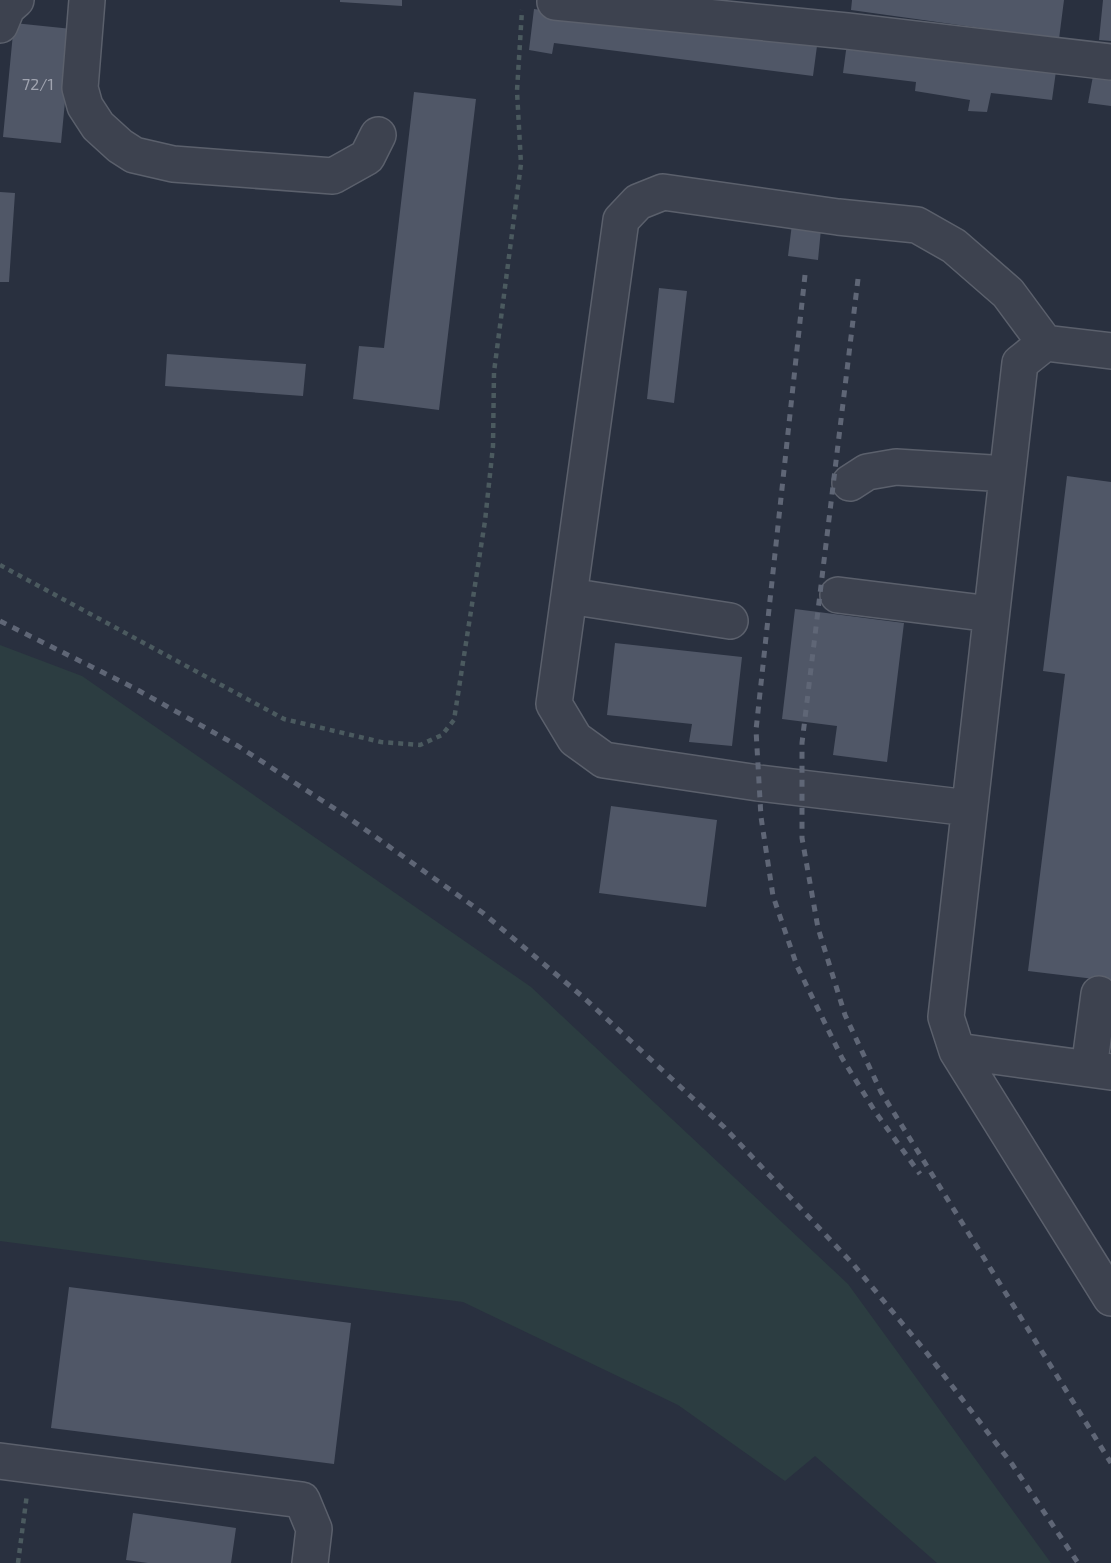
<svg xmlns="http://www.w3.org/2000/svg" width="1111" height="1563" font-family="'Exo 2',sans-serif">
	<rect width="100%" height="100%" fill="#29303f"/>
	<path fill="#2c3d41" d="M0,645L82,676L531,987L848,1284L1051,1563H937L815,1456L785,1481L678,1405L463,1302L0,1241Z"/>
	<path fill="#505767" d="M340,0H402V6L340,2Z
		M852,0H1064L1059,39L851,10Z
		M1103,0H1111V41L1099,40Z
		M534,9L817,46L813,76L554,43L552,54L529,50Z
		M14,23L72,29L61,143L3,137Z
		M847,43L1056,71L1052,100L991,93L987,112L968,111L970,100L915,91L916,82L843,73Z
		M1093,76L1111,78V106L1088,103Z
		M414,92L476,99L439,410L353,399L359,346L384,348Z
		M0,192L15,193L9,282H0Z
		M793,216L822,219L818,260L788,256Z
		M659,288L687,291L674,403L647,399Z
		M167,354L306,364L303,396L165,386Z
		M1067,476L1111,482V981L1028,971L1065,674L1043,671Z
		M795,609L904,623L887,762L833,755L837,726L782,719Z
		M615,643L742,657L732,746L689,742L692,724L607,715Z
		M611,806L717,820L706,907L599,893Z
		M69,1287L351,1323L334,1464L51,1428Z
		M133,1513L236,1528L231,1563H148L126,1560Z"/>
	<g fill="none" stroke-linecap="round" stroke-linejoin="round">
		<defs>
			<path id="minor" d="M87,0L80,88L85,106L98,126L120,146L134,155L173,164L333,176L367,157L378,135
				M555,2L847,31L1111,62
				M0,25L7,8L16,0
				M1111,351L1045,343L1020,363L946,1017L957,1051L1111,1298
				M850,483L867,472L896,467L1007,474
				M838,595L991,614
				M569,596L730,621
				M969,808L758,783L604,760L575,739L554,704L621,220L638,202L663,192L838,217L917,225L954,246L1008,293L1045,343
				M957,1051L1111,1072
				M1089,1069L1099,994
				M0,1461L302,1500L314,1529L310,1563"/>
		</defs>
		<use href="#minor" stroke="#5b606c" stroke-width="38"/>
		<path stroke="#4b5a5f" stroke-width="4.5" stroke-dasharray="5 5" stroke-linecap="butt" d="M0,565L284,719L381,742L420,745L442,735L454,720L485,521L493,446L494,372L521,164L517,91L522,10
			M18,1563L27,1494"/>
		<use href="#minor" stroke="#3d424f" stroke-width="35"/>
		<path stroke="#5f6676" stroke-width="5" stroke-dasharray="7 7" stroke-linecap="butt" d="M805,275L756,730L761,817L773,896L797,966L842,1058L876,1113L920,1174
			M858,279L802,743V838L818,928L845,1015L881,1092L1111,1463
			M0,621L134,688L238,746L346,816L483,913L583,997L724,1127L853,1264L926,1352L1012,1464L1078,1563"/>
	</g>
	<g text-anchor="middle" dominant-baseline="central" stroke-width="7" stroke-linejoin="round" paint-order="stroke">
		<g font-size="16" fill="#a0a4b0">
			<text x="38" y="83">72/1</text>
		</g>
	</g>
</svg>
